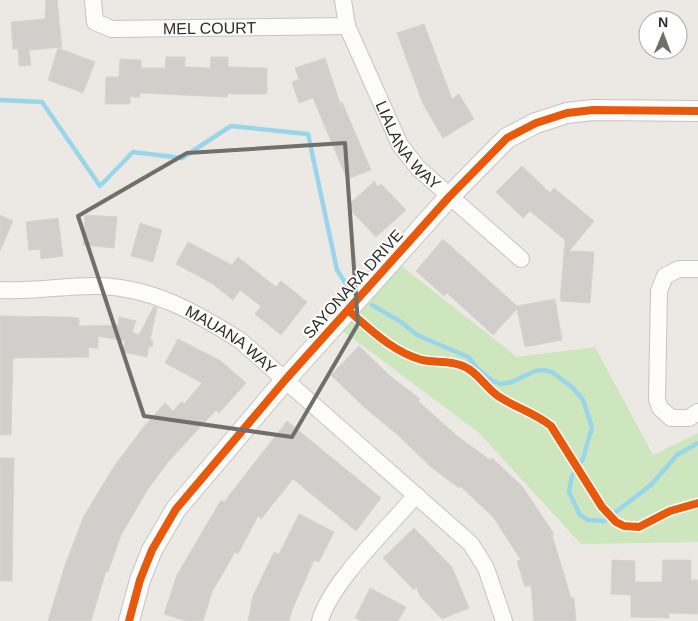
<svg xmlns="http://www.w3.org/2000/svg" width="698" height="621" font-family="Arial,sans-serif">
	<rect width="100%" height="100%" fill="#ece8e4"/>
	<path fill="#cee6be" d="M394,260L517,357L595,347L653,455L698,433V542L581,544L478,432L336,326Z"/>
	<g fill="none" stroke-linecap="round" stroke-linejoin="round">
		<path stroke="#99d6ec" stroke-width="4.5" d="M0,100L42,102L100,186L133,152L182,158L231,126L308,134L337,270L350,290
			M372,305L401,322L417,335L468,357L479,370L493,381L501,384L512,382L535,371L544,370L552,372L573,388L583,400L592,427L583,459L572,476L569,492L580,515L588,520L604,521L651,485L677,455L698,443"/>
	</g>
	<path fill="#d1cecb" stroke="#d7d4d0" d="M46,0H57L62,47L29,50L31,65L19,66L18,49H13L11,22L45,19Z
		M424,24L452,99L459,94L474,119L443,138L423,104L397,33Z
		M58,48L95,62L83,93L48,80Z
		M166,57H185V67L210,68L211,57H228V67L267,68V94H228L227,97L140,93V97H130V104H105L106,77H119L120,59L141,60V68H165Z
		M325,58L340,103L342,102L371,170L347,179L313,98L299,103L292,82L299,79L295,68Z
		M522,166L550,193L554,188L594,221L569,251L594,252L590,303L560,301L565,240L530,211L523,218L496,192Z
		M375,181L377,187L381,184L406,210L376,237L347,206Z
		M0,215L13,221L0,251Z
		M85,215L117,217L114,248L83,245Z
		M58,218L63,256L41,259L40,249L29,250L26,222Z
		M140,223L162,230L153,262L131,256Z
		M443,239L517,306L555,299L562,340L525,347L517,309L493,335L447,293L444,296L416,271Z
		M188,242L232,265L238,257L276,287L281,281L307,302L281,335L255,314L261,306L240,290L233,300L213,284L176,264Z
		M154,306L157,308L150,340L153,341L152,347L149,346L147,357L123,352L125,341L98,336V348H88L89,357L13,358L11,435H0V316L70,317L79,318V326L118,325L119,317L136,321L132,332L139,335Z
		M178,339L221,361L246,383L219,413L216,410L168,462L148,489L121,535L108,572L106,571L91,621H48L65,565L84,516L113,468L142,429L165,403L173,411L181,402L184,404L202,383L165,363Z
		M359,346L390,376L420,399L418,401L456,435L490,460L492,458L522,486L554,534L552,535L571,598H574L576,621H534L531,585L525,587L517,561L521,560L493,517L460,486L459,488L431,467L398,435L364,407L331,375Z
		M287,421L381,498L356,531L293,479L261,519L258,516L238,554L235,552L212,592L203,621H186L164,614L177,575L221,500L224,502Z
		M0,458H14L12,581H0Z
		M299,514L334,532L319,562L314,560L292,610L289,621H248L253,596L274,552L279,554Z
		M414,528L452,567L469,608L442,619L420,596L416,586L414,590L383,558Z
		M612,560L635,561V582H662L663,560H691V580H698V614L669,613V618L631,617V595L611,594Z
		M370,588L406,607L398,621H361L355,618Z"/>
	<g fill="none" stroke-linecap="round" stroke-linejoin="round">
		<defs>
			<g id="minor">
				<path id="s1" d="M93,0L95,22L112,29L347,26"/>
				<path id="s2" d="M343,0L347,26L400,145L418,168L521,259"/>
				<path d="M698,269H679L665,276L659,291L657,399L660,408L671,418H689L698,412"/>
				<path id="s3" d="M0,290C33,292 67,285 100,286C154,288 197,313 241,341L471,544L486,568L504,621"/>
				<path d="M320,621C330,583 389,527 416,495"/>
			</g>
			<path id="tertiary" d="M129,621L140,580L152,550L176,509L286,379L449,197L507,138L536,123L567,113L593,110L698,111"/>
		</defs>
		<use href="#minor" stroke="#c5c4c5" stroke-width="18"/>
		<use href="#tertiary" stroke="#c5c4c5" stroke-width="22"/>
		<use href="#minor" stroke="#fcfcfb" stroke-width="16"/>
		<use href="#tertiary" stroke="#fcfcfb" stroke-width="20"/>
		<defs>
			<path id="cycleway" d="M349,311C371,330 393,352 422,360C435,363 450,360 463,366C478,372 485,387 498,396C514,407 535,413 551,426L602,507L616,522L624,526L639,527L670,511L698,503
				M129,621L140,580L152,550L176,509L286,379L449,197L507,138L536,123L567,113L593,110L698,111"/>
		</defs>
		<use href="#cycleway" stroke="#fff" stroke-width="11"/>
		<use href="#cycleway" stroke="#e8590c" stroke-width="8"/>
	</g>
	<path fill="none" stroke="#706f6e" stroke-width="4" stroke-linejoin="round" d="M345,143L358,324L292,437L144,416L78,216L187,153Z"/>
	<g text-anchor="middle" dominant-baseline="central" stroke-width="4" stroke-linejoin="round" paint-order="stroke">
		<g font-size="16" fill="#2e2e2e" stroke="#fff">
			<text stroke="none"><textPath href="#s1" startOffset="138">MEL COURT</textPath></text>
			<text stroke="none"><textPath href="#s2" startOffset="161">LIALANA WAY</textPath></text>
			<text transform="translate(353 284) rotate(-48)">SAYONARA DRIVE</text>
			<text stroke="none"><textPath href="#s3" startOffset="244">MAUANA WAY</textPath></text>
		</g>
	</g>
	<g transform="translate(663 35) rotate(1)"><circle r="24" fill="#ffffff" stroke="#ababab"/>
	<path d="M0-4L9 19L0 12L-9 19Z" fill="#706f6e"/>
	<text y="-8" font-size="14" font-weight="bold" text-anchor="middle" fill="#2e2e2e">N</text>
	</g>
</svg>
